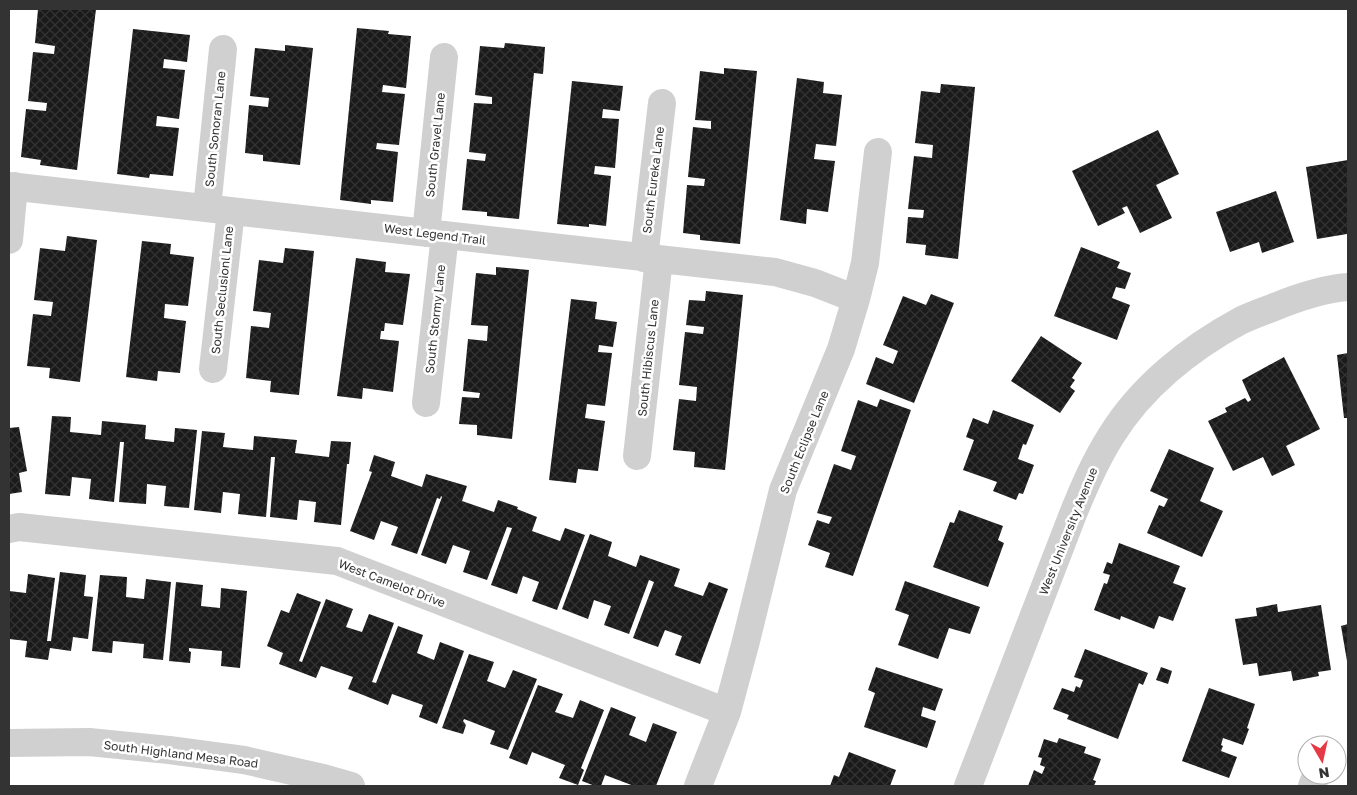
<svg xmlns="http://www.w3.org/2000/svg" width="1357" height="795" font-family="'Golos Text',sans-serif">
	<defs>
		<pattern id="building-cross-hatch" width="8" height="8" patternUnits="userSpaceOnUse" patternTransform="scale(1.25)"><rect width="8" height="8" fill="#1a1a1a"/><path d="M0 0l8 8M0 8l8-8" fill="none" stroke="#333"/></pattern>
	</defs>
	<rect width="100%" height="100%" fill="#fff"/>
	<path fill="url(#building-cross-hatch)" d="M38,9H96L77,170L40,165L41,160L21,157L26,109L46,111L47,103L28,101L33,52L54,54L55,46L35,43Z
		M357,28L389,31L388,34L411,36L406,88L383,85L382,92L405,94L399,145L377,143L376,149L398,152L393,202L371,200V204L340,200Z
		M133,29L190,35L187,62L164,59L163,68L185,70L179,119L157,116L156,126L179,128L173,176L150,174L149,178L117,174Z
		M505,43L545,47L543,74L534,73L519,219L487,216V212L462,210L467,159L485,161L486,154L469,152L474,103L492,104V97L475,95L480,46L504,48Z
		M285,45L313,48L300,165L263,161V155L245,153L249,105L268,107L269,98L250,96L255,48L285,51Z
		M724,68L757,71L740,244L700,240V235L683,233L687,185L704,186L705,179L688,177L693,127L711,129V121L695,120L700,71L724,74Z
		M797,78L824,82L823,93L842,95L836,146L816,144L814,159L835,161L828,212L807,209L806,224L780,220Z
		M572,81L623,86L620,111L603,109L602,118L619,119L615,168L595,166L594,174L611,176L606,226L589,224V227L557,224Z
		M941,84L975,87L958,259L925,255L926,245L906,243L908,217L923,218L924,210L908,209L914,156L932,158L933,145L915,143L921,91L940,93Z
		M1158,130L1179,174L1156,185L1172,218L1140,233L1127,206L1122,208L1125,213L1098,226L1072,171Z
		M1348,160L1347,234L1317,239L1306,167Z
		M1276,191L1294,242L1262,253L1259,242L1230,252L1216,212Z
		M67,236L97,240L80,382L49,378L50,368L27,366L33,314L51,316L53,302L34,300L40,248L65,251Z
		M142,241L171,244L170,254L194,257L188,306L165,304L164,318L186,321L180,373L158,371L157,381L126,377Z
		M1081,247L1120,262L1117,268L1131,273L1125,289L1116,287L1112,298L1130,305L1117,340L1054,316Z
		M285,248L314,251L299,395L270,392L271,381L246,378L251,326L269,328L271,313L253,311L259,260L283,263Z
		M356,258L386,262L385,272L410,274L403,325L385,323L384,331H381L380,339L399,341L393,392L363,388L362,399L337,396Z
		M496,267L529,270L512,439L477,435V425L459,424L462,397L479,398L480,393L463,391L468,339L487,341L488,326L471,325L476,273L496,275Z
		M706,291L743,295L725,470L694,467L695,452L673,450L679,399L696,401L697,387L679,385L685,332L703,334L704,327L686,325L689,300L705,301Z
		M931,294L954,303L914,403L866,384L876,357L893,364L898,351L883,345L903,296L926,305Z
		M571,299L597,302L595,319L617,322L613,347L599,345L598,352L612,353L605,406L587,404L585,418L605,421L598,471L578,469L576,483L549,480Z
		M1041,336L1082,363L1072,378L1075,380L1070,387L1075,391L1060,413L1011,381Z
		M1348,353V418H1344L1337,355Z
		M1284,357L1320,429L1286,446L1295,465L1272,476L1263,457L1233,471L1208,421L1227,412L1225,408L1245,398L1248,402L1251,400L1242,380Z
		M880,399L911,410L853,576L825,567L830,553L808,545L817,520L829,524L832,517L817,513L834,464L851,470L856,456L841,451L858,400L877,407Z
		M993,410L1034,425L1026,445L1023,444L1018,459L1034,465L1023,494L1019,493L1016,500L993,491L997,482L963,470L974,440L966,437L973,418L988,424Z
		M52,416L71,417L70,432L101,435L102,421L123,423L146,425L145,439L174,442L175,428L197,430L189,508L164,506L166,486L147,484L146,504L119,502L124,442H120L114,502L89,499L91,479L72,477L70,496L45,494Z
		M19,427L27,471L19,473L22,492L9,494V428Z
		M202,431L225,433L223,447L253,450L254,436L275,438L297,440L295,453L329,457L331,441L351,442L349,464H347L341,525L314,522L316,502L299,500L297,520L270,517L275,457H271L266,517L238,514L240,494L223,492L221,513L194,510Z
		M1169,449L1214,468L1200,501L1223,511L1202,557L1147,533L1159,505L1164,507L1168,499L1150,491Z
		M374,455L395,462L391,476L422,487L426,474L467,486L462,501L494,512L498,500L518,507L517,509L537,517L532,531L560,541L565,528L585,535L557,610L532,601L539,582L523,576L517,594L491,585L512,528L507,527L487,580L463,572L470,551L453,545L446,564L421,555L442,497L441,496L440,499L437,498L417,554L391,545L398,527L381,521L374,540L350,531L372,472L369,471Z
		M959,510L1003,526L998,540L1004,543L988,587L933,567L950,522L954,523Z
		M590,534L612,542L608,556L636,567L640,555L680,569L674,586L703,596L709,582L728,589L700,664L675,655L682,636L665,630L658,647L633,638L654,582L649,580L629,634L604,625L611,606L594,600L588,619L562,609Z
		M1119,543L1180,566L1173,583L1186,588L1173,621L1159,616L1154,629L1121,616L1120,620L1094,610L1104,583L1107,584L1110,575L1103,573L1107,562L1112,564Z
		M60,572L86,575L84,596L93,597L88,639L73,637L71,651L50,648L48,660L25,657L27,641L9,639V591L26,593L28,574L55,578L47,641H51Z
		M100,575L127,577L126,597L144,599L146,579L171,582L163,660L143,658L144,644L113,641L112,653L92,651Z
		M905,581L980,607L970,634L949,628L938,659L898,645L909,615L895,610Z
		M176,582L203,585L201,606L220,608L221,588L247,591L240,668L221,666L222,651L189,648V651L191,652L190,663L169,661Z
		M297,593L321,602L299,661L302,662L326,599L353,609L346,627L362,632L369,614L394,623L372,682L376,683L398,626L423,635L417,653L434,660L440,642L464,651L437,724L419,717L423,705L392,694L388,705L348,689L353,677L321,666L316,678L279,664L283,653L267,646L281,610L289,613Z
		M1277,604L1278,612L1321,605L1331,670L1318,672L1319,676L1293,681L1291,671L1259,676L1257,663L1243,665L1235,619L1257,616L1256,608Z
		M1348,624V661H1347L1341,626Z
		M1085,649L1148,673L1143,685L1139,683L1118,739L1067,719L1069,715L1053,709L1062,688L1074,692L1076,686L1080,688L1083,680L1074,677Z
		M469,654L494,662L487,681L505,688L513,670L537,679L508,750L490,744L495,731L464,719L463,721L466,725L463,734L442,728Z
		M876,667L943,689L935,711L923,707L921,716L936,721L927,748L864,727L875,693L868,690Z
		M1161,667L1172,671L1168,684L1156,680Z
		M538,685L563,694L555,712L573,718L580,700L604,710L581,768L584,770L578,785L559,778L565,765L532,752L527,765L509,758Z
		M1209,688L1255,704L1247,728L1249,729L1243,745L1223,738L1221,745L1223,746L1221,751L1237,757L1229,778L1182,761Z
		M611,707L636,717L629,735L646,742L653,723L677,732L656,786H634L605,775L601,786H595L582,781Z
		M1059,738L1086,747L1084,753L1101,759L1093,780L1096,781L1094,786H1028L1034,770L1042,774L1045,767L1040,765L1042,758L1038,757L1044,739L1057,743Z
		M849,752L896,770L890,786H830L834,775L839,777Z"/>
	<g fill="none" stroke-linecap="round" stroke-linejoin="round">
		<path stroke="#d0d0d0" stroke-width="28" d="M9,186L775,272L815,283L856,299
			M207,208L223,49
			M426,233L444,57
			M9,240L14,186
			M644,258L662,103
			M213,369L231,211
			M426,403L445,235
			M637,456L659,259
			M9,529L19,527L337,561L727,712
			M9,743L89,742L169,750L244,760L323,778L351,786
			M698,786L727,712L746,641L783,490L841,349L856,299L865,263L878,152
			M968,786L1073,514C1084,487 1095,461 1111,436C1141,387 1190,348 1240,321C1250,316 1261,312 1272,308C1296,298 1322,289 1348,287
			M1312,786L1314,781"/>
	</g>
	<g text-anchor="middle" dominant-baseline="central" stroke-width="5" stroke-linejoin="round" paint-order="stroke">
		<g font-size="12" fill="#333" stroke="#fff">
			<text transform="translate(215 129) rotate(-84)">South Sonoran Lane</text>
			<text transform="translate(435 145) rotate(-84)">South Gravel Lane</text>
			<text transform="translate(653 180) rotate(-83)">South Eureka Lane</text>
			<text transform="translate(435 234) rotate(7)">West Legend Trail</text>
			<text transform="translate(222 290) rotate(-84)">South Seclusionl Lane</text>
			<text transform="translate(435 319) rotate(-84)">South Stormy Lane</text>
			<text transform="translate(648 358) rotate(-84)">South Hibiscus Lane</text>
			<text transform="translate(804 442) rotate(-68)">South Eclipse Lane</text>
			<text transform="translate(1068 531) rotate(-68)">West University Avenue</text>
			<text transform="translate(392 583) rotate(21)">West Camelot Drive</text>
			<text transform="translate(181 754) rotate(7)">South Highland Mesa Road</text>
		</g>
	</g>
	<rect width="1357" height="795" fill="none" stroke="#333333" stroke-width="20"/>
	<g transform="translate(1322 760) rotate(171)"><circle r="24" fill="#ffffff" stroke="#adadad"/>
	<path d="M0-4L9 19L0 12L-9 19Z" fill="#e63946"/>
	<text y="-8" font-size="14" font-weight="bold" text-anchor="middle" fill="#333333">N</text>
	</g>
</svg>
